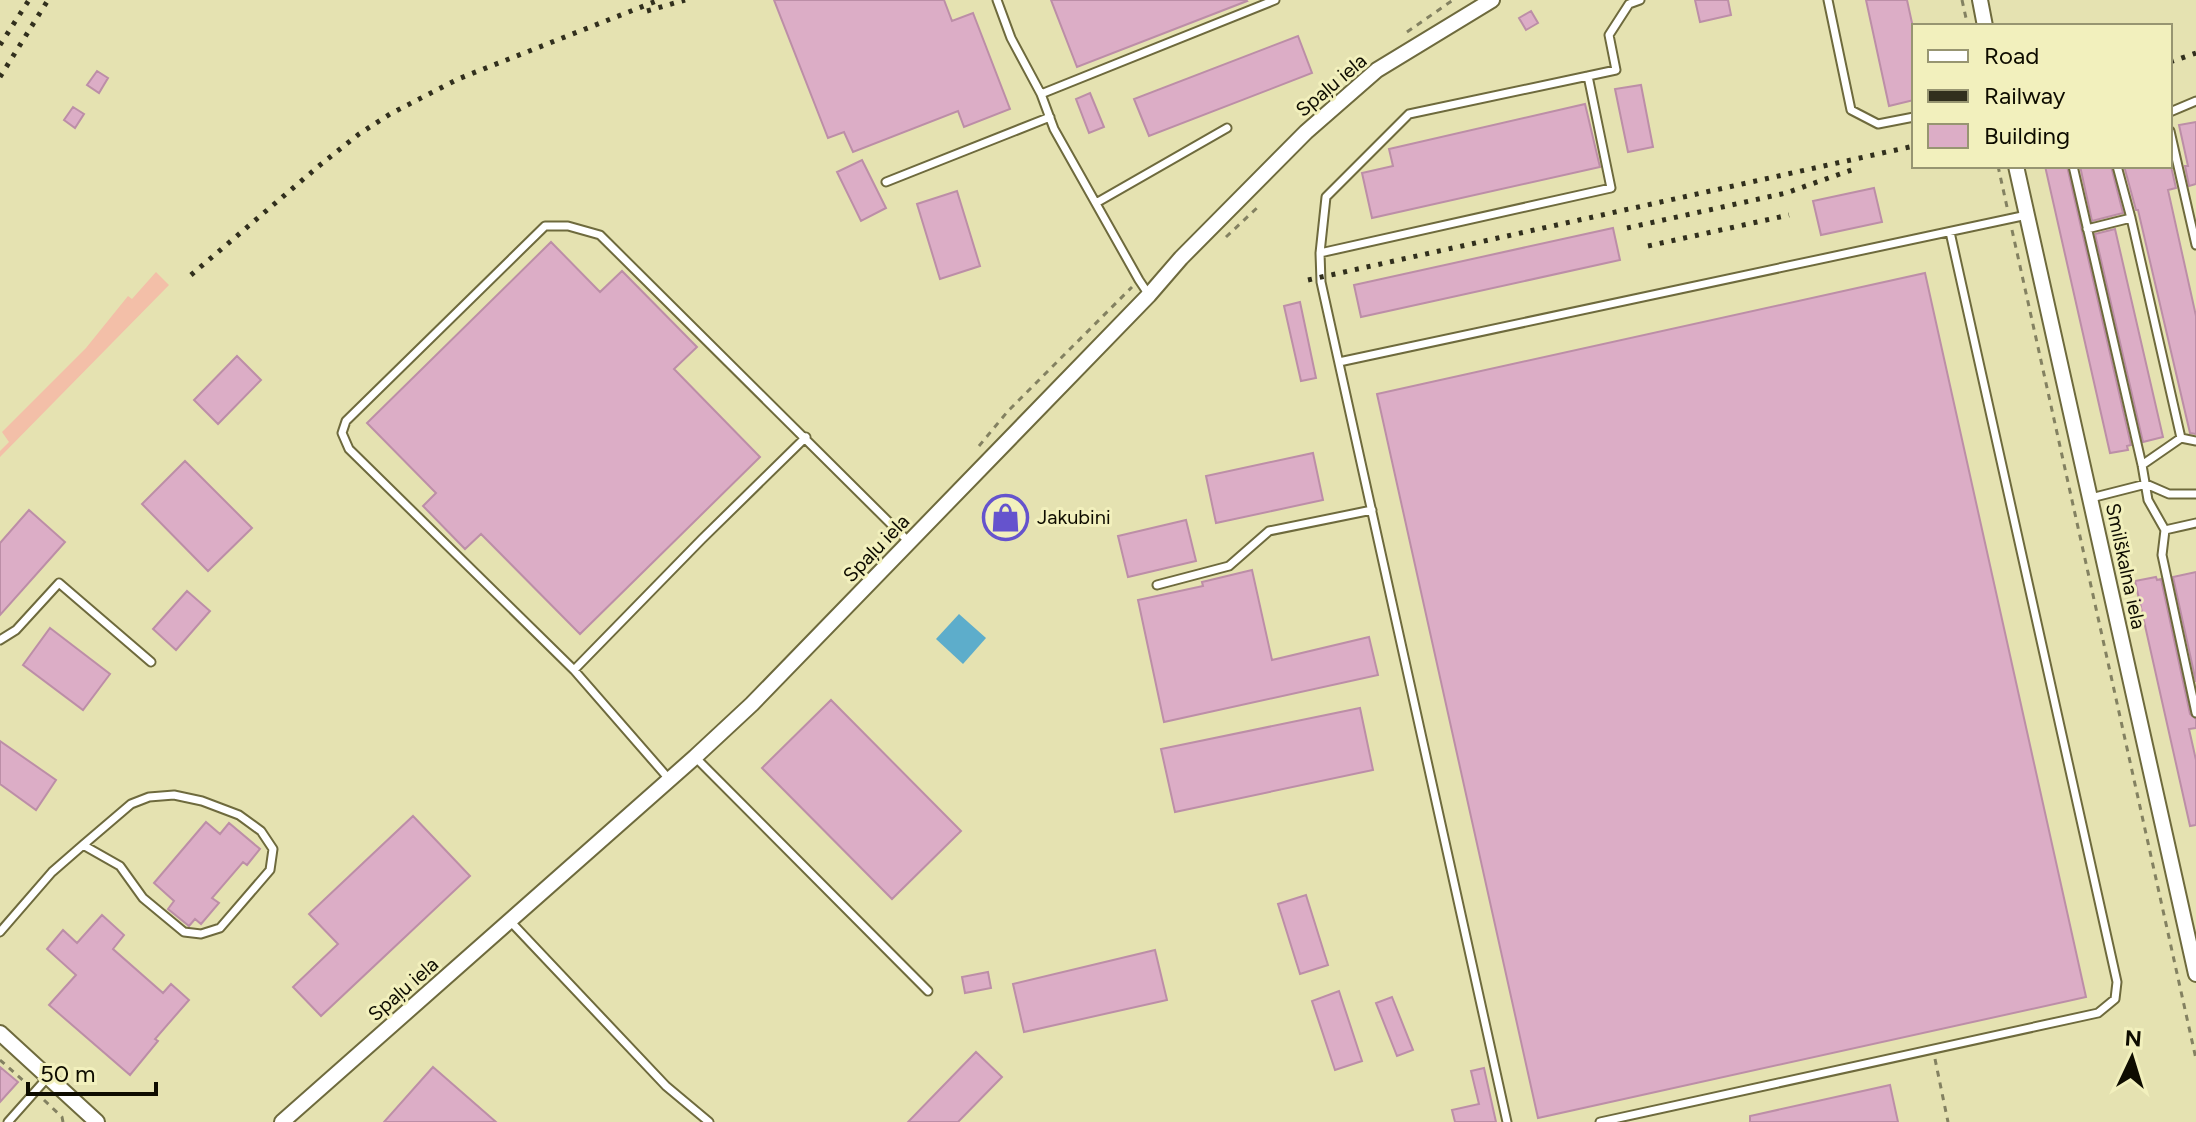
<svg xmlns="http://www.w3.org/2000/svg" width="2196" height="1122" font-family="Figtree,sans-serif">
	<rect width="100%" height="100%" fill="#e5e2b1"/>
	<path fill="#f3bfa8" d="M156,272L169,285L0,457V451L9,442L2,432L86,348L128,296L132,299Z"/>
	<path fill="#5dadcb" d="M959,614L986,638L963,664L936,639Z"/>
	<path fill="#dcadc6" stroke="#bc8ea7" stroke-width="2" d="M774,0H944L952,21L973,13L1010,109L964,127L958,111L853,152L844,132L828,138Z
		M1051,0H1246L1247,1L1077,67Z
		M1695,0H1728L1731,15L1700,22Z
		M1866,0H1907L1914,32V100L1889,106Z
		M1531,11L1538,23L1526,30L1519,18Z
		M1298,36L1312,73L1149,136L1134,99Z
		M97,71L108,78L99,93L87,85Z
		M1641,85L1653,147L1628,152L1615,89Z
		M1090,93L1104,127L1089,133L1076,99Z
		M1585,104L1600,167L1372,218L1362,173L1393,166L1389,149Z
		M73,107L84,114L75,128L64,120Z
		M2196,122V184L2189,186L2185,166H2188L2179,125Z
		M862,160L886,208L861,221L837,172Z
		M2045,166H2067L2131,445L2127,446L2128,450L2110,453Z
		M2080,166H2111L2123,213L2092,221Z
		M2124,166H2171L2176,188L2168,190L2196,316V434L2190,433L2138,210H2136Z
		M1874,188L1882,222L1821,235L1813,201Z
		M957,191L980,266L940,279L917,204Z
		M1613,228L1620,260L1361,317L1354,285Z
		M2115,229L2163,437L2143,442L2095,234Z
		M551,242L600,292L622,271L697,347L674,369L760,457L580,634L481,534L465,549L423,506L436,493L367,423Z
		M1925,273L2086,997L1538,1118L1377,394Z
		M1300,302L1316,378L1301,381L1284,306Z
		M237,356L261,380L218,424L194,400Z
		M1313,453L1323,500L1216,523L1206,476Z
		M185,461L252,528L208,571L142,504Z
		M29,510L65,542L0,615V543Z
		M1186,520L1196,561L1128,577L1118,536Z
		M1252,570L1272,660L1369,637L1378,675L1164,722L1138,600L1203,586L1202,582Z
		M2196,572V682L2173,577Z
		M2156,577L2157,580L2161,579L2190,714L2196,719V728L2189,729L2196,760V825L2190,826L2135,581Z
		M187,591L210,611L176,650L153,629Z
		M50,628L110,674L83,710L23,665Z
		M831,700L961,831L892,899L762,768Z
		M1360,708L1373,770L1175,812L1161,749Z
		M0,741L56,780L36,810L0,784Z
		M413,816L470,876L321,1016L293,987L338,944L309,914Z
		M206,822L220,834L229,823L260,849L247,865L243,862L212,898L219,903L201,924L195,919L189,926L168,909L174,901L154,883Z
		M1306,895L1328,965L1300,974L1278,904Z
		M102,915L124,935L113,949L163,993L171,984L189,1000L155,1039L158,1041L130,1075L49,1005L76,975L47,949L63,930L77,943Z
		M1155,950L1167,1000L1024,1032L1013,984Z
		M988,972L991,988L965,993L962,977Z
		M1339,991L1362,1061L1335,1070L1312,1001Z
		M1392,997L1413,1050L1397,1056L1376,1003Z
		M976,1052L1002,1077L958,1122H908Z
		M0,1067L18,1082L0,1102Z
		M433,1067L496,1122H384Z
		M1484,1068L1496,1122H1455L1452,1110L1479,1104L1471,1071Z
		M1890,1085L1898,1122H1750V1116Z"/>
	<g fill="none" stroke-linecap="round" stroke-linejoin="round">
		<defs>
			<path id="lane" d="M997,0L1011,38L1041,94L1054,129L1139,280L1149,295
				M1828,0L1851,110L1878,124L1914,117
				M1041,94L1275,0
				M2170,112L2196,101
				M2170,131L2196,245
				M2073,166L2142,465L2148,500L2165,530L2162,555L2196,713
				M2117,166L2131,218L2181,438
				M886,182L1050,117
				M1096,203L1227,128
				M2087,229L2131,218
				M1320,253L1611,188L1588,76L1616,70L1609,35L1629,4L1640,0
				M1339,362L2027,215
				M2142,465L2181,438L2196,441
				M2091,498L2146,484L2169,494H2196
				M2165,530L2196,523
				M1157,585L1229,566L1269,531L1372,510
				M0,640L16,630L59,583L151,662
				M574,670L702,539L806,437
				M695,757L928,991
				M669,779L574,670L349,449L342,433L346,421L545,226H568L600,235L909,542
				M510,921L666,1086L709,1122
				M0,932L52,872L83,845L131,804L149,797L174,795L202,801L239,815L261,831L273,849L270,870L220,928L201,934L184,932L143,898L120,866L83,845
				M8,1122L48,1077
				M1507,1122L1321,282L1320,253L1326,197L1409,114L1588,76
				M1600,1122L2098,1013L2115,999L2117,982L1950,232"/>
			<path id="street" d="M1980,0L1985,26
				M2016,166L2196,974
				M0,1033L97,1122
				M282,1122L695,757L752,704L1149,295L1181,258L1306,132L1377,70L1492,0"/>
		</defs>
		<use href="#lane" stroke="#6e6a3d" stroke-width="11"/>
		<use href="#street" stroke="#6e6a3d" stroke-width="18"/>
		<path stroke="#838161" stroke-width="3" stroke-dasharray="6 6" stroke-linecap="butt" d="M1962,0L1966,18
			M1407,32L1453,0
			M1998,166L2007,207
			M2012,230L2196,1059
			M1226,237L1259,206
			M979,446L1008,411L1132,287
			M1935,1059L1948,1122
			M0,1060L27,1084
			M44,1100L62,1117L63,1122"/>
		<use href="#lane" stroke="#fff" stroke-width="7"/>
		<use href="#street" stroke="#fff" stroke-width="14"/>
		<path stroke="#312f1d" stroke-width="5" stroke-dasharray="4 8" stroke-linecap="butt" d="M647,11L685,0
			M0,45L29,0
			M2170,62L2196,53
			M0,77L48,0
			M1627,228L1786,193L1857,168
			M1648,246L1789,215
			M191,275L320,165L359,134L390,114L458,79L659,0
			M1308,280L1914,146"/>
	</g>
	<defs>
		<symbol id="shop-ring" viewBox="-11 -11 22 22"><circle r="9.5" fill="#f2f0bd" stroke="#6553cd" stroke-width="1.5"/><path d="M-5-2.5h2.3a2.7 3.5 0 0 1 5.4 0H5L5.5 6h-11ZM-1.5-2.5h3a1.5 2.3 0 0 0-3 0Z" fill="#6553cd"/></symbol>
	</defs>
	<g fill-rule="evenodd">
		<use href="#shop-ring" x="980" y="492" width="51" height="51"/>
	</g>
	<g text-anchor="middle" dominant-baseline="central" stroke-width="6" stroke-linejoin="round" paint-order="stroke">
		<g font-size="20" fill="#0e0c00" stroke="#f2f0bd">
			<text transform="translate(1331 85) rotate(-40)">Spaļu iela</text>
			<text transform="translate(876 548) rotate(-46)">Spaļu iela</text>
			<text transform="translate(2126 566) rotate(78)">Smilškalna iela</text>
			<text transform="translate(403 989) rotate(-41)">Spaļu iela</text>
		</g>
		<g font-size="20" fill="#0e0c00" stroke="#f2f0bd" text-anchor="start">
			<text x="1037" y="517">Jakubini</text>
		</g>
	</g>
	<rect x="1912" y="24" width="260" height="144" fill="#f2f0bd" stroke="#979571" stroke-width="2"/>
	<rect x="1928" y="50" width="40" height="12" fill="#ffffff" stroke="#979571" stroke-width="2"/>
	<text x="1984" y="64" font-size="24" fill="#0e0c00">Road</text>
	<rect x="1928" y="90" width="40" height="12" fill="#312f1d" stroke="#979571" stroke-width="2"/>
	<text x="1984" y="104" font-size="24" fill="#0e0c00">Railway</text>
	<rect x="1928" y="124" width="40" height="24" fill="#dcadc6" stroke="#979571" stroke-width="2"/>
	<text x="1984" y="144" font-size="24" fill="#0e0c00">Building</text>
	<g transform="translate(2132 1058) rotate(4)" stroke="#f2f0bd" stroke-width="6" paint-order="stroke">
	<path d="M0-6L14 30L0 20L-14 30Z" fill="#0e0c00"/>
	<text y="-12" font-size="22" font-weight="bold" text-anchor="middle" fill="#0e0c00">N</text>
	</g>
	<path d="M28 1082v12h128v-12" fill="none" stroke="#0e0c00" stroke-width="4"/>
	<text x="40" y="1082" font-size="24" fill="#0e0c00" stroke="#f2f0bd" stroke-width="6" paint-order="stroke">50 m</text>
</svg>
